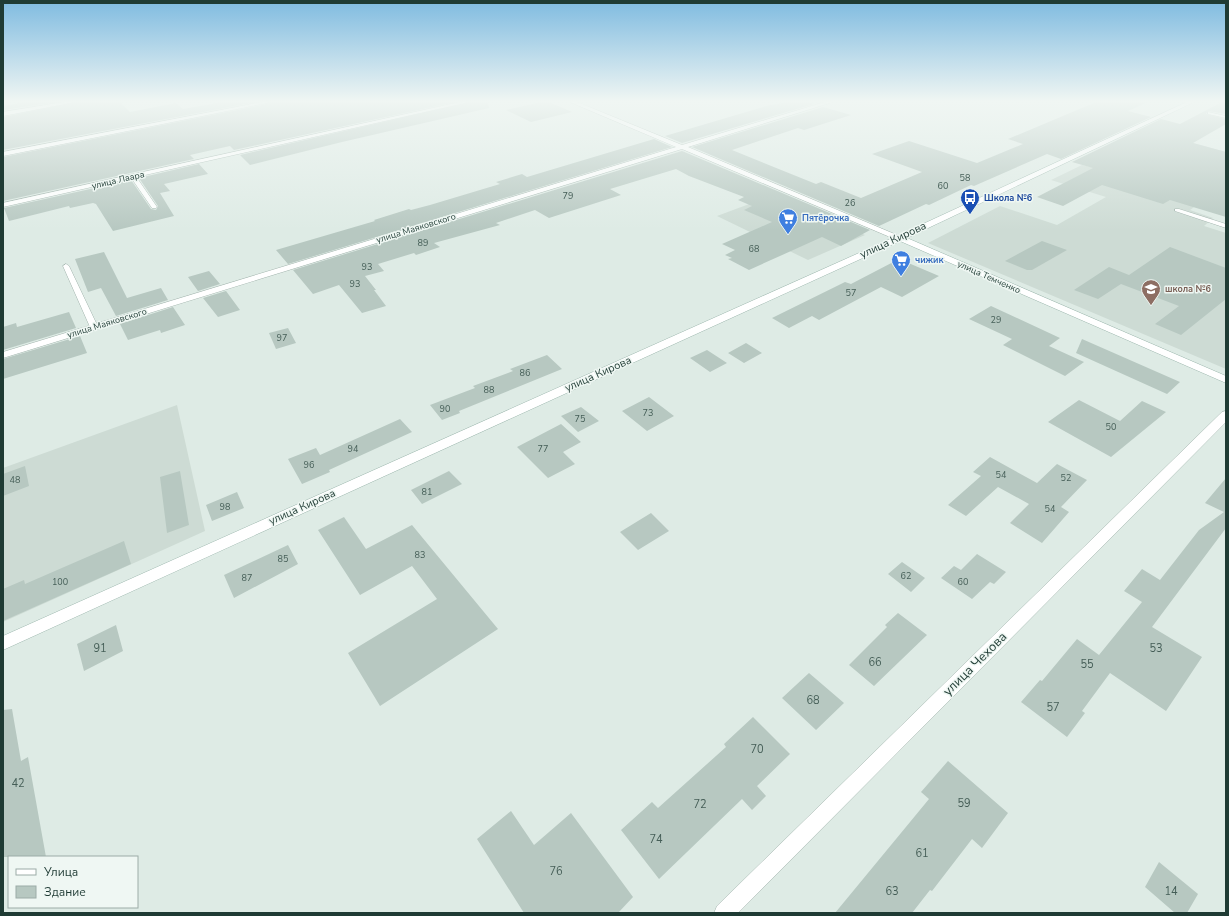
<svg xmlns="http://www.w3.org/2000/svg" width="1229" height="916" font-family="'Nunito Sans',sans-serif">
	<rect width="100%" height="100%" fill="#deebe5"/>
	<path fill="#cddbd4" d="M1154,132L1226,152V193L1217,191L1190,210L1213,218L1204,226L1226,233V369L928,243L1000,206L1057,225L1106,197L1051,180L1082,165L1091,167Z
		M773,195L865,235L808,260L717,216Z
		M177,405L205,531L3,622V468Z"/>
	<path fill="#b7c8c1" d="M26,102H57L3,110V106Z
		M76,102H120L130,112L176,103L183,109L223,102H256L3,150V117Z
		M273,102H455L234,150L230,146L190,155L194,159L3,201V157L272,103Z
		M470,102H488L489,108L342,142L250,165L240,155Z
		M541,102H549L572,112L531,122L506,110Z
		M791,102H807L814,104L682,143L665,136L770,105Z
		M1096,102H1148L1128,111L1151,117L1061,159L1047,154L974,186L971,185L929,205L926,204L879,226L692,147L823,107L851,115L804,130L798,128L732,150L816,184L821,182L861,198L922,172L872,154L909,141L977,163L1023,144L1008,139Z
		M1222,102H1226V114L1208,111L1206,114L1226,119V124L1193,143L1226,152V217L1170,200L1163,204L1102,185L1063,206L1037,197L1093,168L1072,162L1161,119L1180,124Z
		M654,139L672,147L288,264L276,250L375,221L374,220L409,209L411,210L430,205L500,184L496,182L522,174L527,177Z
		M682,151L870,230L841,246L822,237L749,270L728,259L732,258L725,255L735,250L722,244L772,222L744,210L752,206L738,200L744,197L689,176L676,169L610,189L621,195L549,218L535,210L496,223L500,225L434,243L440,247L416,255L414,253L378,264L384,271L365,276L376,290H374L386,306L362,313L339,285L313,294L293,270Z
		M199,164L208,174L164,184L170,191L160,193L174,216L113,231L96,204L93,203L70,208L69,206L9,221L4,208L131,180L151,209L156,210L158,206L139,178Z
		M1042,241L1067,250L1032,270H1027L1005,261Z
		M1170,247L1226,268V299L1181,335L1155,324L1179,306L1121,284L1098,299L1074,290L1109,267L1129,275Z
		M104,252L127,298L161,288L168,300L116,316L101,288L88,292L75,259Z
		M899,259L939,276L902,297L881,287L819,320L812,316L789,328L772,318L845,282L851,284Z
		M209,271L220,284L198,291L188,277Z
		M226,291L240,310L218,317L203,298Z
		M991,306L1060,338L1049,346L1084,362L1065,376L1003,345L1012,339L969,319Z
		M173,307L185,325L161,333L160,330L128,340L120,324Z
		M69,312L76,328L3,350V327L16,323L17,327Z
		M288,328L296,343L276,349L269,333Z
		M80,336L87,353L3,379V359Z
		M1082,339L1180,382L1167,394L1076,353Z
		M746,343L762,353L744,363L728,353Z
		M707,350L727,363L710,372L690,358Z
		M547,355L562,369L459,411L460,413L442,420L430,405L475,388L473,386L513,371L510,369Z
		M649,397L674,416L647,431L622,411Z
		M1079,400L1120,421L1142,401L1166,412L1111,457L1048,422Z
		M581,407L599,421L578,432L561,416Z
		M400,419L412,432L329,470L330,472L302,484L288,459L316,448L320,455Z
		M561,424L581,442L563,452L575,464L548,478L517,447Z
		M990,457L1037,483L1057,464L1087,480L1061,507L1069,512L1042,543L1010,523L1029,504L998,487L966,516L948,505L981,476L973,472Z
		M25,466L29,486L3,496V474Z
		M180,471L189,525L167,533L160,477Z
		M449,471L462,484L422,504L411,490Z
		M1226,478V528L1152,627L1202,657L1166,711L1110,673L1082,711L1085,713L1067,737L1021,702L1040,680L1042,681L1077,639L1099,655L1142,602L1124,591L1142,569L1160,580L1199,530L1224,512L1205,503Z
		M237,492L244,508L212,521L206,505Z
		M651,513L669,531L638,550L620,532Z
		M344,517L366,549L412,525L498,629L380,706L348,653L437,599L412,566L360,595L318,530Z
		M124,541L131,564L3,621V589L24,580L25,584Z
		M288,545L298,564L234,598L224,575Z
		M977,554L1006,572L994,584L990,582L972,599L941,578L954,566L961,570Z
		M902,562L925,578L911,592L888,574Z
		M898,613L927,635L874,686L849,665L887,627L885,625Z
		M116,625L123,651L84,671L77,644Z
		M809,673L844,703L816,730L782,698Z
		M12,709L21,761L28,757L46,857H3V710Z
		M753,717L790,754L757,786L766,796L752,810L742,799L659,879L621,830L652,802L658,808L726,747L724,744Z
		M948,761L1008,813L982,848L972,839L932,891L930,890L912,913H835L929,799L921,792Z
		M511,811L534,845L571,813L633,897L618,913H524L477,839Z
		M1159,862L1198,894L1187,913H1175L1145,887Z"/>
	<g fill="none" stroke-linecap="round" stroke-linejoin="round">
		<defs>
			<path id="service" d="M1208,112L1226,116V118L1208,114Z
				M131,175H135L157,207L156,208H152L130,176Z
				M1175,209H1179L1226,224V228L1175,211Z
				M66,264L69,266L98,327L97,329H91L90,327L63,266Z"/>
			<path id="minor" d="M64,102H75L3,116V112Z
				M262,102H272L3,156V152Z
				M460,102H469L3,207V203Z
				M570,102H577L682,145L825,102H833L688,147L904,238L897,240L682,149L3,358V352L676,147Z
				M1226,411V422L738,913H714L717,906L1222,412Z"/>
			<path id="secondary" d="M1187,102H1194L907,238L1226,376V383L900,241L3,650V636L897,236Z"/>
		</defs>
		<use href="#service" stroke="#a1b3ac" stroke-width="1"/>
		<use href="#minor" stroke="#a1b3ac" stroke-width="1"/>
		<use href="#secondary" stroke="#9db7ae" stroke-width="1"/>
		<use href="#service" fill="#fff" fill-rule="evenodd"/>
		<use href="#minor" fill="#fff" fill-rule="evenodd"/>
		<use href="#secondary" fill="#fff" fill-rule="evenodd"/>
	</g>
	<linearGradient id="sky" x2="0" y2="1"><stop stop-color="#7fbbe0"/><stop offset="0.44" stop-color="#f0f6f3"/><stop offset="1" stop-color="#f0f6f3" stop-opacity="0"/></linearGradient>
	<rect width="1229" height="230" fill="url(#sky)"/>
	<defs>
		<symbol id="bus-pin" viewBox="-11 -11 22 30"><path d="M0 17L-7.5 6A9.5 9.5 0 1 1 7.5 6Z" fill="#1a4fb4" stroke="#eff7f3"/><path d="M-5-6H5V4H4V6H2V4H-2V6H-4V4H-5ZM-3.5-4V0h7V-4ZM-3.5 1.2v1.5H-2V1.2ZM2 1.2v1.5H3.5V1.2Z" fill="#fff"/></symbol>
		<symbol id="supermarket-pin" viewBox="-11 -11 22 30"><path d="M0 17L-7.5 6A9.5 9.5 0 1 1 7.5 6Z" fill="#3f7fe0" stroke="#eff7f3"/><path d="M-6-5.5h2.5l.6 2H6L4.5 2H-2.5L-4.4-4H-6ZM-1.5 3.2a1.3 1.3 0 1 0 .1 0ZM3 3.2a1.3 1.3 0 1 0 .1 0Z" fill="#fff"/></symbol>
		<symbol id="school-pin" viewBox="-11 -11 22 30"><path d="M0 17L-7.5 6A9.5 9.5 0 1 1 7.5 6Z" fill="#8d6e63" stroke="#eff7f3"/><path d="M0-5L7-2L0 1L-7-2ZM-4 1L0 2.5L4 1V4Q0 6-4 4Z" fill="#fff"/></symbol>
	</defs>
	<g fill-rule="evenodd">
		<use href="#bus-pin" x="959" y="187" width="22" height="30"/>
		<use href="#supermarket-pin" x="777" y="207" width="22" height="30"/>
		<use href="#supermarket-pin" x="890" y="249" width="22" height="30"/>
		<use href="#school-pin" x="1140" y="278" width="22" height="30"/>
	</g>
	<g text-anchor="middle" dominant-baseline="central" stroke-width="3" stroke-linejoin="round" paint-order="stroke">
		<g font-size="9" fill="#455e57">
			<text x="965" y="178">58</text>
			<text x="943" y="186">60</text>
			<text x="568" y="196">79</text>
			<text x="850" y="203">26</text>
			<text x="423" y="243">89</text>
			<text x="754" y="249">68</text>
			<text x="367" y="267">93</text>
			<text x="355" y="284">93</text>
			<text x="851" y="293">57</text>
			<text x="996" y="320">29</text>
			<text x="282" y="338">97</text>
			<text x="525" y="373">86</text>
			<text x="489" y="390">88</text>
			<text x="445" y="409">90</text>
			<text x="648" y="413">73</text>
			<text x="580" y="419">75</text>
			<text x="1111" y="427">50</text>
			<text x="353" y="449">94</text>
			<text x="543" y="449">77</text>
			<text x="309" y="465">96</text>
			<text x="1001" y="475">54</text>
			<text x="1066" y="478">52</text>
			<text x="15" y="480">48</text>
			<text x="427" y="492">81</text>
			<text x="225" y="507">98</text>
			<text x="1050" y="509">54</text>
			<text x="420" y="555">83</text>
			<text x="283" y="559">85</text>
			<text x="906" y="576">62</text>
			<text x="247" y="578">87</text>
			<text x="60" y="582">100</text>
			<text x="963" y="582">60</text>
		</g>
		<g font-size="9" fill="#1f3b34" stroke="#eff7f3">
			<text transform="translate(118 180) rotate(-13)">улица Лаара</text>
			<text transform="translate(416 228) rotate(-17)">улица Маяковского</text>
			<text transform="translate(989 277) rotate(24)">улица Темченко</text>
			<text transform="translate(107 323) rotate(-17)">улица Маяковского</text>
		</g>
		<g font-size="9" font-weight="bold" fill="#164399" stroke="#eff7f3" text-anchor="start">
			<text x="984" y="198">Школа №6</text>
		</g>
		<g font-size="9" font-weight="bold" fill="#366cbe" stroke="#eff7f3" text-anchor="start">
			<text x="802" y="218">Пятёрочка</text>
			<text x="915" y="260">чижик</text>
		</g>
		<g font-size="9" font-weight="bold" fill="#785e54" stroke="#eff7f3" text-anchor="start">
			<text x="1165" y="289">школа №6</text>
		</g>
		<g font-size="11" fill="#1f3b34" stroke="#eff7f3">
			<text transform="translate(893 240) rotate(-25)">улица Кирова</text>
			<text transform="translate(598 374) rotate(-24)">улица Кирова</text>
			<text transform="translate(302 507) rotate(-24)">улица Кирова</text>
		</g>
		<g font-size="11" fill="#455e57">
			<text x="100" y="648">91</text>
			<text x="1156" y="648">53</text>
			<text x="875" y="662">66</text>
			<text x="1087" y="664">55</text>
			<text x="813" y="700">68</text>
			<text x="1053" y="707">57</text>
			<text x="757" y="749">70</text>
			<text x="18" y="783">42</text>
			<text x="964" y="803">59</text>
			<text x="700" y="804">72</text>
			<text x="656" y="839">74</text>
			<text x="922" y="853">61</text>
			<text x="556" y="871">76</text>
			<text x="892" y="891">63</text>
			<text x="1171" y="891">14</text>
		</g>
		<g font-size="13" fill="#1f3b34" stroke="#eff7f3">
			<text transform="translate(975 664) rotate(-45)">улица Чехова</text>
		</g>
	</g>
	<rect width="1229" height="916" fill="none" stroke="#1f3b34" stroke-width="8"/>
	<rect x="8" y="856" width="130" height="52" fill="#eff7f3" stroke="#9caca7"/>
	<rect x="16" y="869" width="20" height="6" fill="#ffffff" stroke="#9caca7"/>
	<text x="44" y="876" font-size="12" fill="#1f3b34">Улица</text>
	<rect x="16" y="886" width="20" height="12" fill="#b7c8c1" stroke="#9caca7"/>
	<text x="44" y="896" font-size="12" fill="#1f3b34">Здание</text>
</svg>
